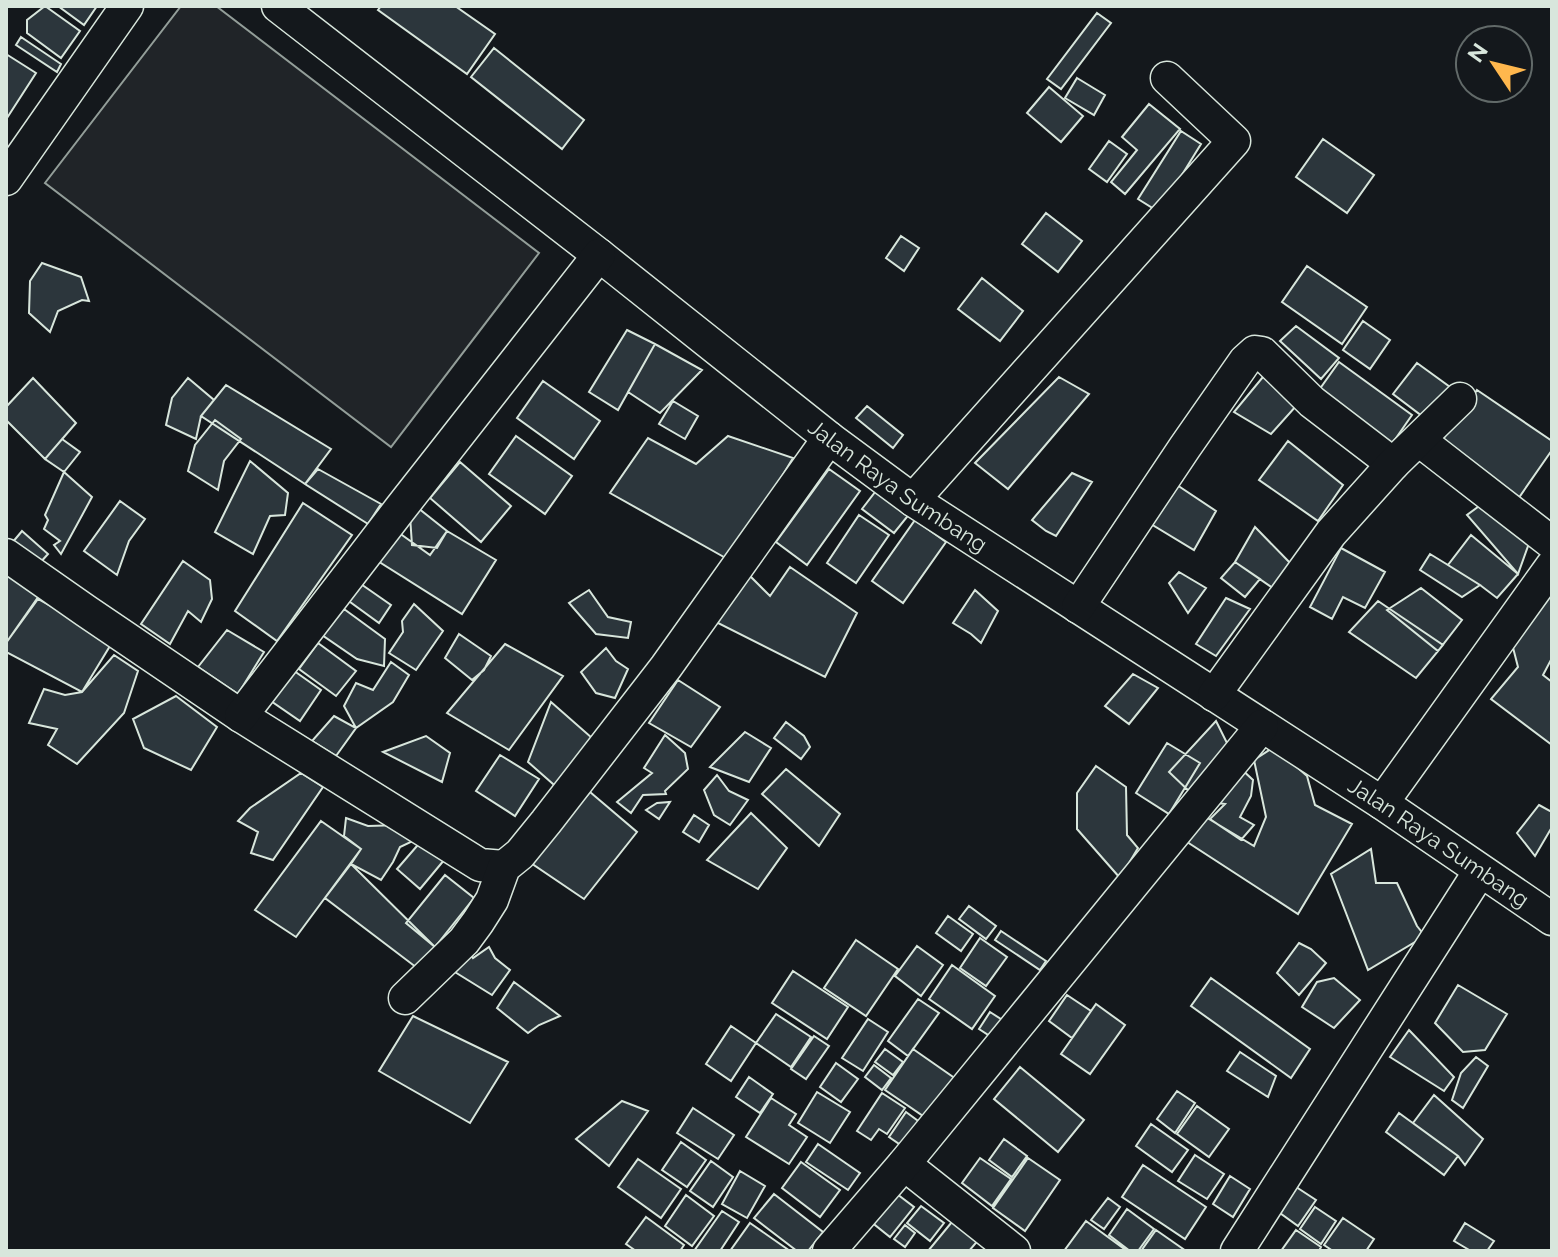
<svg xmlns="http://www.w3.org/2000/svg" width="1558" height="1257" font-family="Raleway,sans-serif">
	<rect width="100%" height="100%" fill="#14181c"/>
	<path fill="#202428" stroke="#939e99" stroke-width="2" d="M181,6H216L539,253L391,447L45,183Z"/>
	<path fill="#2c363c" stroke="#d8e6dc" stroke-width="2" d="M45,6L80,31L61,58L27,33V20Z
		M58,6H97L84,25Z
		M381,6H455L495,34L467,74L378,10Z
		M1097,13L1111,23L1061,89L1047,79Z
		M21,37L61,64L57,72L16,45Z
		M494,48L584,120L562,149L471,77Z
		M6,54L36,73L7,118L6,117Z
		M1077,78L1105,95L1094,115L1065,98Z
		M1049,87L1083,116L1061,142L1027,113Z
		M1149,104L1180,129L1125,194L1111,182L1137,150L1122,137Z
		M1181,131L1201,144L1159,212L1138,199Z
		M1323,139L1374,175L1347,213L1296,177Z
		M1109,141L1127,154L1107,182L1089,169Z
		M1046,213L1082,241L1058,272L1022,244Z
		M901,236L919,248L904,271L886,258Z
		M42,263L81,277L89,301L82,300L58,311L50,332L29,313L30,281Z
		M1307,266L1367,307L1342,344L1282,302Z
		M982,278L1023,311L1000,341L958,309Z
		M1363,321L1390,340L1370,369L1343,350Z
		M1296,326L1339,358L1321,379L1280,341Z
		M627,330L655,344L618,410L589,392Z
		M655,344L702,370L660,413L628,392Z
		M1339,362L1412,415L1387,451L1314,397Z
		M1417,363L1450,387L1426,419L1393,394Z
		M1267,372L1297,405L1271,434L1234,412Z
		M1059,377L1089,394L1008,489L975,463Z
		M33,378L76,423L45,459L6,420V407Z
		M188,378L214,400L201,416L196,439L166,425L172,398Z
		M543,381L600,421L574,459L517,418Z
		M226,385L331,449L305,484L201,416Z
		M1477,390L1552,441V450L1518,499L1439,445Z
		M673,401L698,416L685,439L659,424Z
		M867,406L903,435L893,448L856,418Z
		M215,420L241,439L224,461L218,490L188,471L195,445Z
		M516,436L572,476L545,514L489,474Z
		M728,436L793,458L731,561L610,493L648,438L696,464Z
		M62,439L80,452L64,472L45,459Z
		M1288,441L1343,485L1318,521L1259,480Z
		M250,461L288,493L285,515L270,516L253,554L215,532Z
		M460,462L511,506L481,542L430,498Z
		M318,469L381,504L368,524L305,484Z
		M829,469L860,491L807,565L776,542Z
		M64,472L92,497L61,554L54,545L60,541L44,529L48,520L45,515Z
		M1072,473L1092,482L1056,536L1046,531L1032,520Z
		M1168,479L1216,511L1194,550L1141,518Z
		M879,487L911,512L894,533L862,509Z
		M1490,498L1532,535L1518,574L1467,515Z
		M120,501L145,519L129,541L117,575L84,551Z
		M303,503L352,535L277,641L235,611Z
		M418,508L447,531L437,548L412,545L410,516Z
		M859,515L889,535L856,583L827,563Z
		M915,520L946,542L903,603L872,581Z
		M1255,527L1293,566L1277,591L1235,562Z
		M395,530L430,555L447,531L496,560L462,614L373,558Z
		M22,531L48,554L38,565L12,543Z
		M1471,535L1518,574L1497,598L1480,585L1448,565Z
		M1341,548L1385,572L1365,608L1343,597L1332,619L1310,607Z
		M1430,554L1448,565L1480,585L1462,597L1420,570Z
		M6,559L43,590L6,643Z
		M183,561L210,580L212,599L201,622L188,611L170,644L141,624Z
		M1235,562L1260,579L1245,597L1221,578Z
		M790,567L857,613L825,677L706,617L748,574L770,596Z
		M1179,572L1206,588L1188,613L1169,583Z
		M358,582L391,605L379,623L346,599Z
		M1552,582V658L1543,675L1552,682V745L1491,699L1518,667L1509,632Z
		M1421,588L1462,620L1438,651L1387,610Z
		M589,590L608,617L631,622L628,638L596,634L569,603Z
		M975,590L998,611L981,643L971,634L953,623Z
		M1226,598L1250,609L1216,656L1196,644Z
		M38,599L113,641L82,692L6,652V643Z
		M1378,601L1443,645L1416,678L1349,632Z
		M414,604L443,631L416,670L389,653L403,632L402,621Z
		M344,609L385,639L384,666L357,659L322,635Z
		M227,630L264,652L238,694L198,667Z
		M459,634L491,656L484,670L472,680L445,658Z
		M318,643L356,671L336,696L299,669Z
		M505,644L563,676L509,750L447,713Z
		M606,648L616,661L628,669L615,698L596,693L581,672Z
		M114,655L138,671L124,713L77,764L48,745L57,729L29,723L44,689L65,695L82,692Z
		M391,662L409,675L393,702L356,728L344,706L356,683L373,690Z
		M290,668L321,690L300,721L268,699Z
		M1133,674L1158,688L1129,724L1105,706Z
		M678,680L720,707L691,747L649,723Z
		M176,696L217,727L191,770L144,748L133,719Z
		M551,702L600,745L561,791L528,762Z
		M334,716L356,728L336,756L312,741Z
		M1216,721L1231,751L1191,793L1169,772Z
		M786,722L804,736L810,747L801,759L774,738Z
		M745,732L771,748L749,782L710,767Z
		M665,735L685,753L688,769L665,791L666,794L643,795L631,813L617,802L652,773L644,768Z
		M426,736L450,753L442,782L383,752Z
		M1167,743L1200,763L1169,814L1136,793Z
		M1274,747L1307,776L1315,805L1352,824L1298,914L1181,838L1199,813L1254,846L1266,817L1254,760Z
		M500,755L539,779L515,816L476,791Z
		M1096,766L1126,787L1127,835L1138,848L1120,878L1077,829V793Z
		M1239,767L1253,780L1251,796L1240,817L1254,825L1241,840L1210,819L1225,804L1209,802Z
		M786,769L840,814L819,846L762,794Z
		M301,773L323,787L273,860L251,853L258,832L238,821L250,808Z
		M717,775L729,791L748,800L730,825L714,815L704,790Z
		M590,792L637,832L584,899L528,861Z
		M670,802L659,819L646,810L657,803Z
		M1539,805L1552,812V827L1535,856L1517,833Z
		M751,813L787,848L758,889L707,860Z
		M694,815L709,825L699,842L683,832Z
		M346,818L368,826L400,825L413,841L400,847L393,862L381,880L351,864L361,849L344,836Z
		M321,821L361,849L296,937L255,910Z
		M423,839L445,859L420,889L397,869Z
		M1371,849L1376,883H1397L1417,926L1425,936L1368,970L1331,874Z
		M351,864L435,947L425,974L325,898Z
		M445,875L474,898L435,947L406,923Z
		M969,906L996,926L986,939L959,919Z
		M948,916L973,934L961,951L936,933Z
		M1001,931L1046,961L1040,970L995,940Z
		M980,938L1007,957L986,986L960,968Z
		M856,940L898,969L866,1016L824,988Z
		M1299,943L1311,949L1326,963L1299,995L1277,973Z
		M917,946L943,965L921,996L895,976Z
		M465,947L473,958L489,947L495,958L510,970L492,995L450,969Z
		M952,965L995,996L972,1029L929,999Z
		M793,971L848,1007L827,1039L772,1003Z
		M1211,978L1310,1049L1291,1078L1191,1006Z
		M1334,978L1360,1000L1334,1028L1302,1007L1317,982Z
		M514,982L560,1016L539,1025L528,1033L497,1008Z
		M1458,985L1507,1014L1485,1050L1463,1052L1435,1023Z
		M1067,995L1091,1011L1072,1038L1049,1021Z
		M918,999L939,1013L908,1056L888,1041Z
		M1096,1004L1125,1025L1090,1074L1061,1054Z
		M990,1012L1004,1021L993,1038L979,1029Z
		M776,1014L811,1037L791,1067L756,1043Z
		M413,1016L508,1062L470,1123L379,1071Z
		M868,1019L888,1032L863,1071L842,1058Z
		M731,1026L756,1043L731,1081L706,1064Z
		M1409,1030L1454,1077L1444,1091L1390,1057Z
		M814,1036L829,1046L806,1079L791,1069Z
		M885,1049L903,1062L893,1075L875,1062Z
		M913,1049L956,1079L929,1120L885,1090Z
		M1240,1052L1276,1076L1268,1097L1227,1071Z
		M1476,1057L1488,1066L1463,1108L1452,1100L1461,1073Z
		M836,1063L858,1079L841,1102L820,1087Z
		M874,1065L891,1078L882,1090L865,1077Z
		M1020,1067L1084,1120L1058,1152L994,1099Z
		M749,1077L773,1094L760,1113L736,1097Z
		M1177,1091L1195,1103L1175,1133L1157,1119Z
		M817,1092L850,1112L830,1143L798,1123Z
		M882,1093L905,1108L887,1134L879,1129L871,1140L857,1131Z
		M1434,1095L1483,1139L1465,1165L1458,1156L1413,1123Z
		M771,1098L796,1114L789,1125L807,1137L789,1164L746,1137Z
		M622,1101L648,1111L609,1166L576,1139Z
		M1197,1106L1229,1129L1209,1157L1177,1134Z
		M693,1108L734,1135L718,1159L677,1133Z
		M906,1112L925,1126L908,1150L889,1137Z
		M1399,1113L1458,1156L1444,1175L1386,1132Z
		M1151,1124L1188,1150L1172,1172L1136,1146Z
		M1004,1139L1027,1156L1012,1177L989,1160Z
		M681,1142L706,1160L687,1187L662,1170Z
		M818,1144L860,1173L848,1190L806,1162Z
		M1195,1155L1224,1174L1207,1199L1178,1181Z
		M980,1158L1011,1179L992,1206L962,1183Z
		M1028,1158L1060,1180L1025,1231L993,1208Z
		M638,1159L681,1189L661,1218L618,1187Z
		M711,1161L733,1177L713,1207L690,1191Z
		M801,1162L840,1190L820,1217L782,1188Z
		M1143,1165L1206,1207L1185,1239L1122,1197Z
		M740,1171L765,1186L747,1218L722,1204Z
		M1230,1176L1250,1189L1233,1217L1213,1204Z
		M1290,1183L1316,1200L1298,1226L1273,1208Z
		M893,1191L914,1207L890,1237L870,1221Z
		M774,1194L823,1232L808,1251H797L754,1218Z
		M686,1195L714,1216L692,1246L665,1226Z
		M1108,1198L1120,1207L1104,1229L1091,1220Z
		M921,1206L944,1223L930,1241L907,1223Z
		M1315,1207L1336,1221L1321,1244L1300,1229Z
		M1127,1209L1154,1229L1138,1251H1130L1109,1235Z
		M722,1211L739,1222L720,1251H694Z
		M646,1217L684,1245L680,1251H636L626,1244Z
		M956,1217L981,1237L969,1251H928Z
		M1343,1218L1374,1239L1366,1251H1333L1324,1245Z
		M1086,1221L1127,1251H1064Z
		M750,1223L790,1251H730Z
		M1465,1223L1494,1241L1487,1251H1471L1454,1241Z
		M905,1225L915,1233L905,1247L894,1239Z
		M1156,1230L1186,1251H1141Z
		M1296,1230L1321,1247L1319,1251H1281Z"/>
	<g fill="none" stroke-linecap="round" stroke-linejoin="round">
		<defs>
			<g id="minor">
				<path id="s1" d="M278,6L599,255L829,438L913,500L1382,803L1552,919"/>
				<path d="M6,179L127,6"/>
				<path d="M1419,440L1552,543"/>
				<path d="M913,500L1234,141L1167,78"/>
				<path d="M6,555L86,611L241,716L480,865L504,867"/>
				<path d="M1078,607L1185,447L1245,361L1255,352L1262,353L1312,402L1393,464"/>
				<path d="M1214,695L1331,533L1393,464L1460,399"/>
				<path d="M241,716L400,509L599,255"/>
				<path d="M1382,803L1552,566"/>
				<path d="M405,998L464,941L478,922L492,900L504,867L520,854L546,822L666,667L829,438"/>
				<path d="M904,1164L1014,1251"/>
				<path d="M829,1251L904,1164L1262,726"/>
				<path d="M1237,1251L1480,871"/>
			</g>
		</defs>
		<use href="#minor" stroke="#d8e6dc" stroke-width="35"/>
		<use href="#minor" stroke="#14181c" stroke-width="32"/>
	</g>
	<g text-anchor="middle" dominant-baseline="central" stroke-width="6" stroke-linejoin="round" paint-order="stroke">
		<g font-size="22" fill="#d8e6dc" stroke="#14181c">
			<text stroke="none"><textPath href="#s1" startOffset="784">Jalan Raya Sumbang</textPath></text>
			<text stroke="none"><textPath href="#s1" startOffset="1432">Jalan Raya Sumbang</textPath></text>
		</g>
	</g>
	<rect width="1558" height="1257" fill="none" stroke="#d8e6dc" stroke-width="16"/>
	<g transform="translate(1494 64) rotate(305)"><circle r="38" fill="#14181c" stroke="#626a69" stroke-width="2"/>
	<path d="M0-6L14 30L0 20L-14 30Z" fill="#ffb74d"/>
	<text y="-12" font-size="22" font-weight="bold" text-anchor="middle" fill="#d8e6dc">N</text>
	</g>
</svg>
